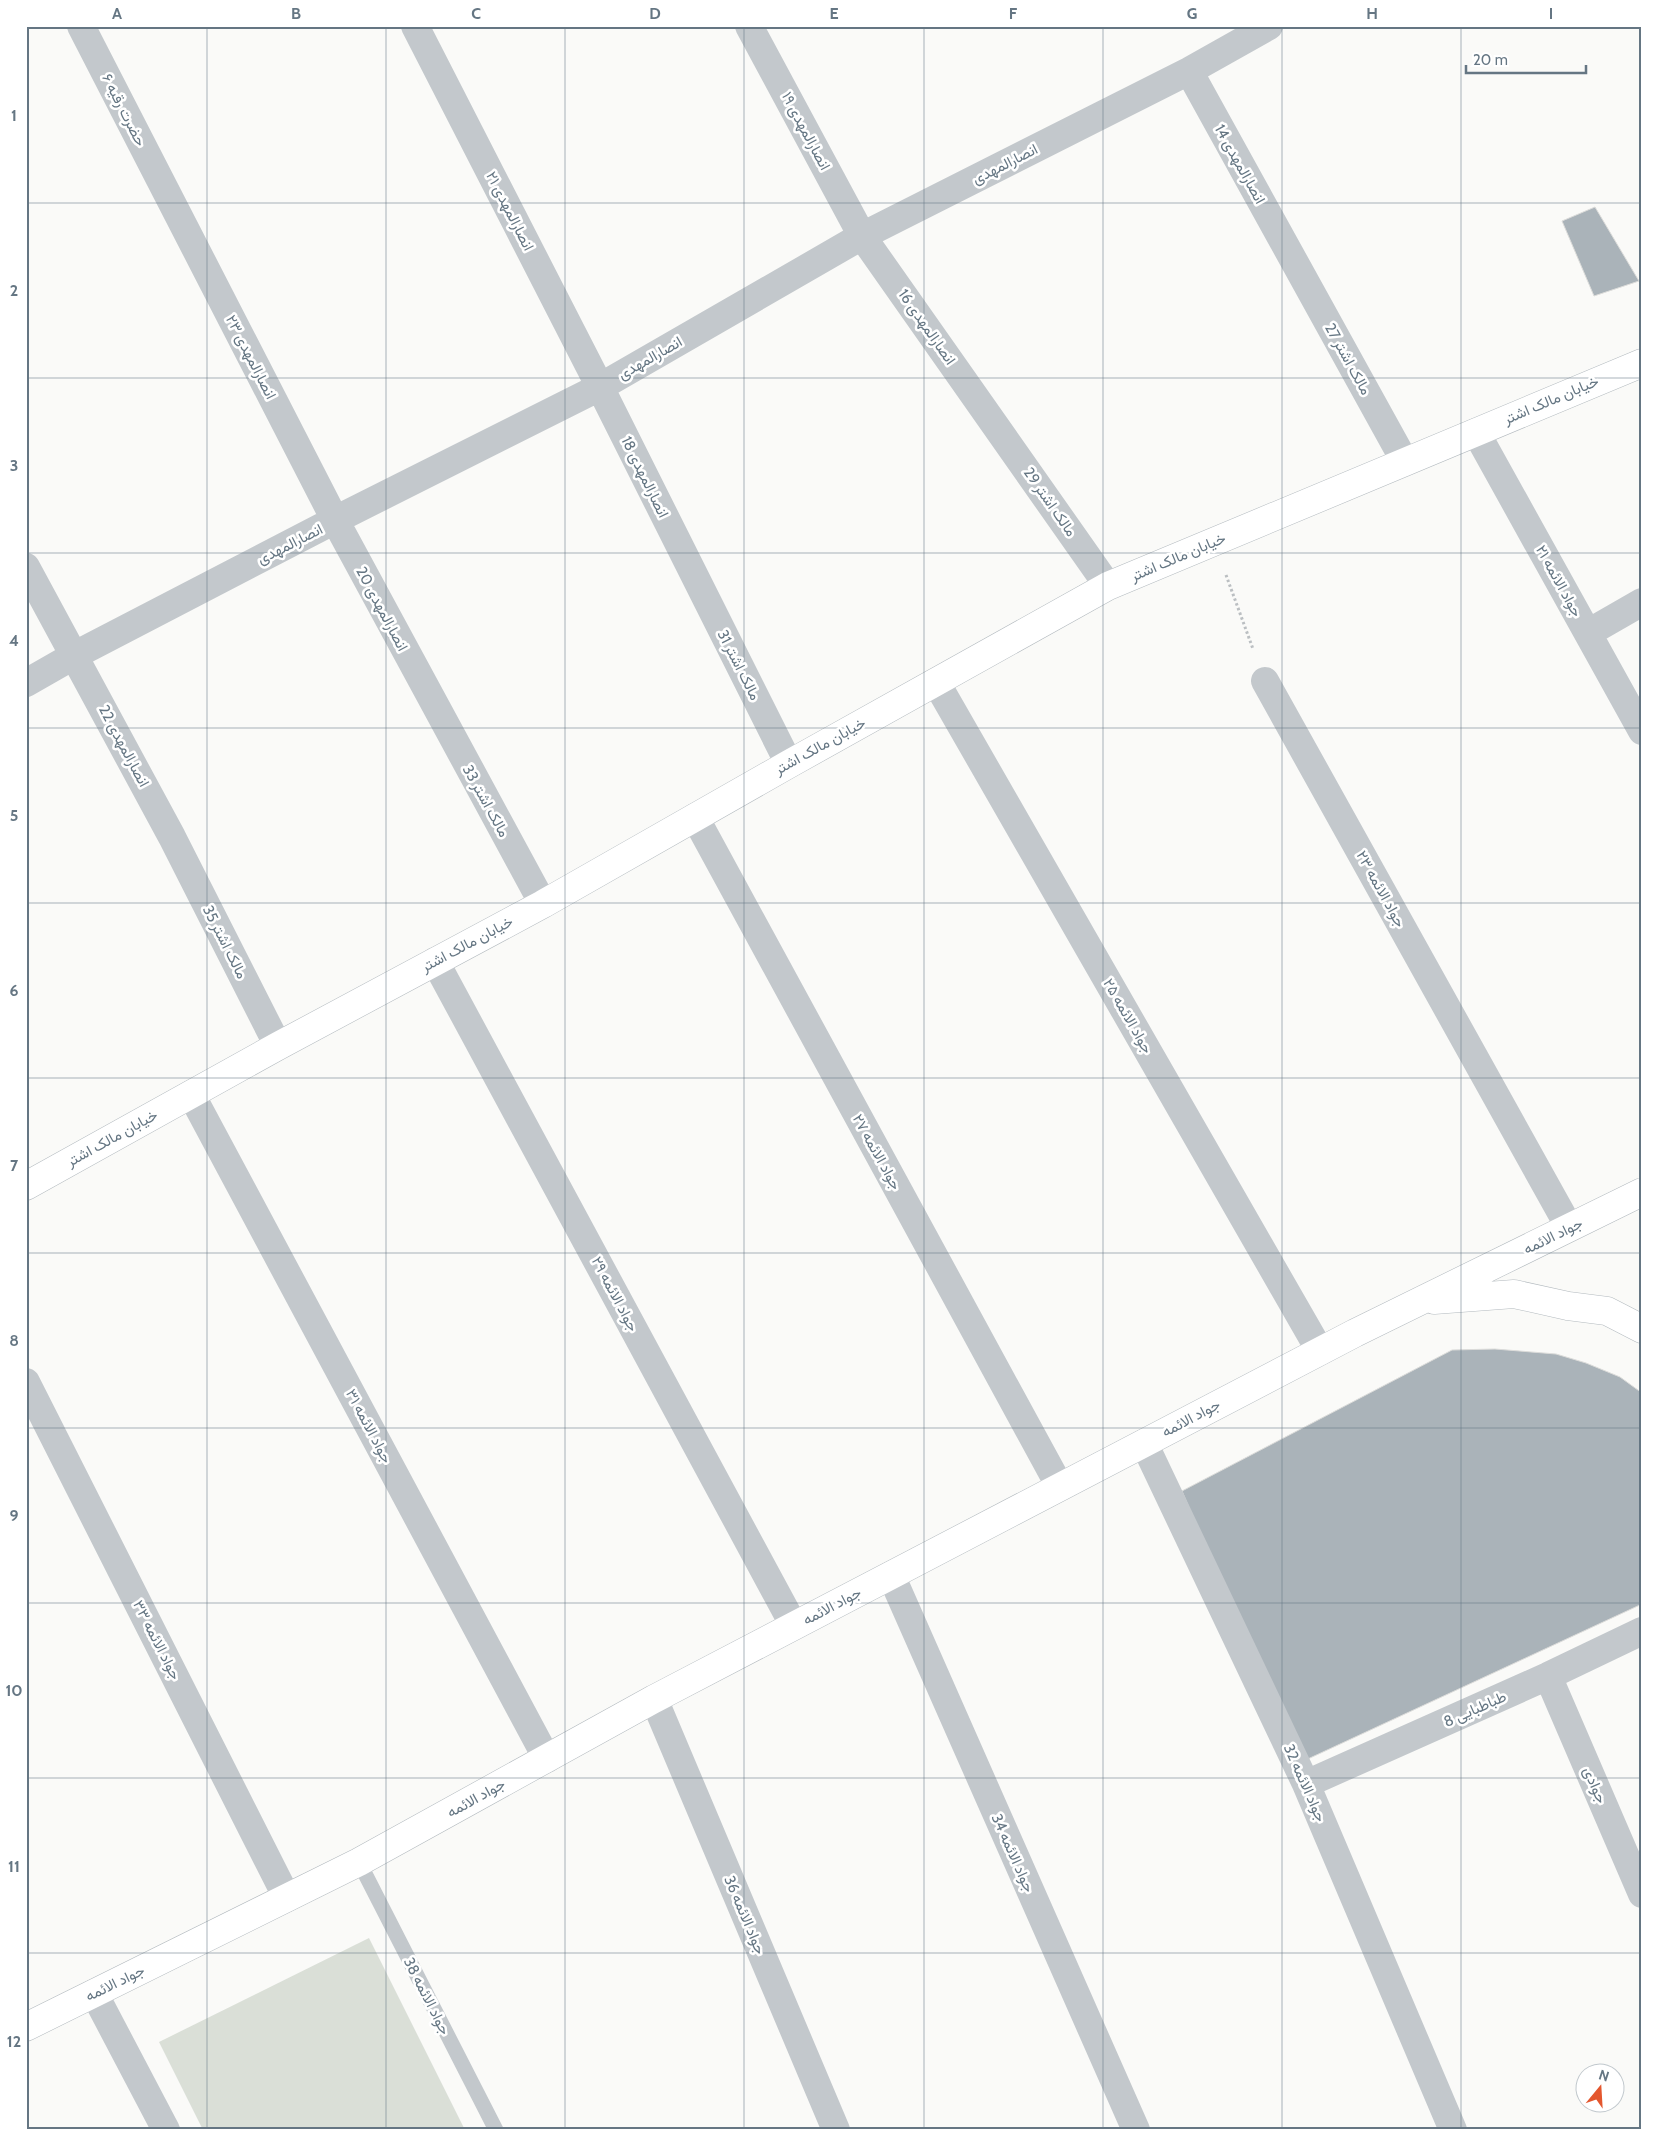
<svg xmlns="http://www.w3.org/2000/svg" width="1668" height="2156" font-family="Cabin,Vazirmatn,sans-serif">
	<rect width="100%" height="100%" fill="#fafaf8"/>
	<path fill="#dadfd7" d="M369,1938L465,2130H203L159,2042Z"/>
	<path fill="#aab3b9" stroke="#dcdcda" d="M1595,207L1639,281L1594,296L1562,221Z
		M1495,1349L1556,1354L1586,1363L1620,1377L1642,1393V1604L1297,1764L1182,1491L1452,1350Z"/>
	<g fill="none" stroke-linecap="round" stroke-linejoin="round">
		<defs>
			<path id="secondary" d="M26,1186L278,1046L543,904L789,764L1108,586L1642,363
				M1434,1300L1514,1294L1568,1306L1607,1311L1642,1329
				M26,2027L359,1862L654,1699L1355,1333L1642,1192"/>
		</defs>
		<use href="#secondary" stroke="#b3babf" stroke-width="29"/>
		<path stroke="#bbbfc2" stroke-width="3" stroke-dasharray="2.5 2.5" stroke-linecap="butt" d="M1226,575L1253,649"/>
		<path stroke="#c3c8cc" stroke-width="15" d="M359,1862L496,2130"/>
		<path stroke="#c3c8cc" stroke-width="28" d="M81,26L335,520L543,904
			M415,26L600,387L789,764
			M749,26L862,236L1108,586
			M1189,71L1405,462
			M1476,432L1642,731
			M26,567L172,837L278,1046
			M1588,633L1642,602
			M1265,681L1569,1227
			M936,682L1320,1351
			M26,683L75,655L335,520L600,387L862,236L1189,71L1269,26
			M695,817L1060,1487
			M435,961L794,1626
			M191,1094L547,1759
			M26,1382L287,1898
			M1144,1443L1306,1784L1453,2130
			M891,1575L1136,2130
			M1548,1676L1642,1894
			M654,1699L836,2130
			M1306,1784L1548,1676L1642,1631
			M94,1993L166,2130"/>
		<use href="#secondary" stroke="#fff" stroke-width="28"/>
	</g>
	<path fill="none" stroke="#657683" stroke-width="1" stroke-opacity="0.55" d="M207,26V2130M386,26V2130M565,26V2130M744,26V2130M924,26V2130M1103,26V2130M1282,26V2130M1461,26V2130M26,203H1642M26,378H1642M26,553H1642M26,728H1642M26,903H1642M26,1078H1642M26,1253H1642M26,1428H1642M26,1603H1642M26,1778H1642M26,1953H1642"/>
	<g text-anchor="middle" dominant-baseline="central" stroke-width="5" stroke-linejoin="round" paint-order="stroke">
		<g font-size="15" fill="#657683" stroke="#fff">
			<text transform="translate(124 110) rotate(63)">حضرت رقیه ۶</text>
			<text transform="translate(806 131) rotate(62)">انصارالمهدی ۱۹</text>
			<text transform="translate(1005 164) rotate(-27)">انصارالمهدی</text>
			<text transform="translate(1240 164) rotate(61)">انصارالمهدی 14</text>
			<text transform="translate(510 211) rotate(63)">انصارالمهدی ۲۱</text>
			<text transform="translate(927 327) rotate(55)">انصارالمهدی 16</text>
			<text transform="translate(251 357) rotate(63)">انصارالمهدی ۲۳</text>
			<text transform="translate(650 358) rotate(-30)">انصارالمهدی</text>
			<text transform="translate(1348 359) rotate(61)">مالک اشتر 27</text>
			<text transform="translate(1551 400) rotate(-23)">خیابان مالک اشتر</text>
			<text transform="translate(645 477) rotate(64)">انصارالمهدی 18</text>
			<text transform="translate(1050 502) rotate(55)">مالک اشتر 29</text>
			<text transform="translate(290 544) rotate(-27)">انصارالمهدی</text>
			<text transform="translate(1178 557) rotate(-23)">خیابان مالک اشتر</text>
			<text transform="translate(1559 581) rotate(61)">جواد الائمه ۲۱</text>
			<text transform="translate(382 609) rotate(62)">انصارالمهدی 20</text>
			<text transform="translate(739 665) rotate(63)">مالک اشتر 31</text>
			<text transform="translate(124 746) rotate(62)">انصارالمهدی 22</text>
			<text transform="translate(820 746) rotate(-29)">خیابان مالک اشتر</text>
			<text transform="translate(486 801) rotate(61)">مالک اشتر 33</text>
			<text transform="translate(1381 889) rotate(61)">جواد الائمه ۲۳</text>
			<text transform="translate(225 942) rotate(63)">مالک اشتر 35</text>
			<text transform="translate(467 944) rotate(-28)">خیابان مالک اشتر</text>
			<text transform="translate(1128 1016) rotate(60)">جواد الائمه ۲۵</text>
			<text transform="translate(112 1138) rotate(-29)">خیابان مالک اشتر</text>
			<text transform="translate(877 1152) rotate(61)">جواد الائمه ۲۷</text>
			<text transform="translate(1553 1236) rotate(-26)">جواد الائمه</text>
			<text transform="translate(615 1294) rotate(62)">جواد الائمه ۲۹</text>
			<text transform="translate(1191 1418) rotate(-28)">جواد الائمه</text>
			<text transform="translate(369 1426) rotate(62)">جواد الائمه ۳۱</text>
			<text transform="translate(832 1606) rotate(-28)">جواد الائمه</text>
			<text transform="translate(157 1640) rotate(63)">جواد الائمه ۳۳</text>
			<text transform="translate(1475 1709) rotate(-24)">طباطبایی 8</text>
			<text transform="translate(1305 1783) rotate(66)">جواد الائمه 32</text>
			<text transform="translate(1595 1785) rotate(67)">جوادی</text>
			<text transform="translate(476 1798) rotate(-29)">جواد الائمه</text>
			<text transform="translate(1013 1853) rotate(66)">جواد الائمه 34</text>
			<text transform="translate(745 1915) rotate(67)">جواد الائمه 36</text>
			<text transform="translate(115 1983) rotate(-26)">جواد الائمه</text>
			<text transform="translate(427 1996) rotate(63)">جواد الائمه 38</text>
		</g>
	</g>
	<rect width="1668" height="2156" fill="none" stroke="#ffffff" stroke-width="55"/>
	<g transform="translate(1600 2088) rotate(18)"><circle r="24" fill="#ffffff" stroke="#c1c8cd"/>
	<path d="M0-4L9 19L0 12L-9 19Z" fill="#e4572e"/>
	<text y="-8" font-size="14" font-weight="bold" text-anchor="middle" fill="#657683">N</text>
	</g>
	<path d="M1466 65v8h120v-8" fill="none" stroke="#657683" stroke-width="2.5"/>
	<text x="1473" y="65" font-size="15" fill="#657683" stroke="#ffffff" stroke-width="4" paint-order="stroke">20 m</text>
	<rect x="28" y="28" width="1612" height="2100" fill="none" stroke="#657683" stroke-width="2"/>
	<g font-size="16" text-anchor="middle" font-weight="bold" fill="#657683">
		<text x="117" y="19">A</text>
		<text x="296" y="19">B</text>
		<text x="476" y="19">C</text>
		<text x="655" y="19">D</text>
		<text x="834" y="19">E</text>
		<text x="1013" y="19">F</text>
		<text x="1192" y="19">G</text>
		<text x="1372" y="19">H</text>
		<text x="1551" y="19">I</text>
		<text x="14" y="121">1</text>
		<text x="14" y="296">2</text>
		<text x="14" y="471">3</text>
		<text x="14" y="646">4</text>
		<text x="14" y="821">5</text>
		<text x="14" y="996">6</text>
		<text x="14" y="1171">7</text>
		<text x="14" y="1346">8</text>
		<text x="14" y="1521">9</text>
		<text x="14" y="1696">10</text>
		<text x="14" y="1872">11</text>
		<text x="14" y="2047">12</text>
	</g>
</svg>
